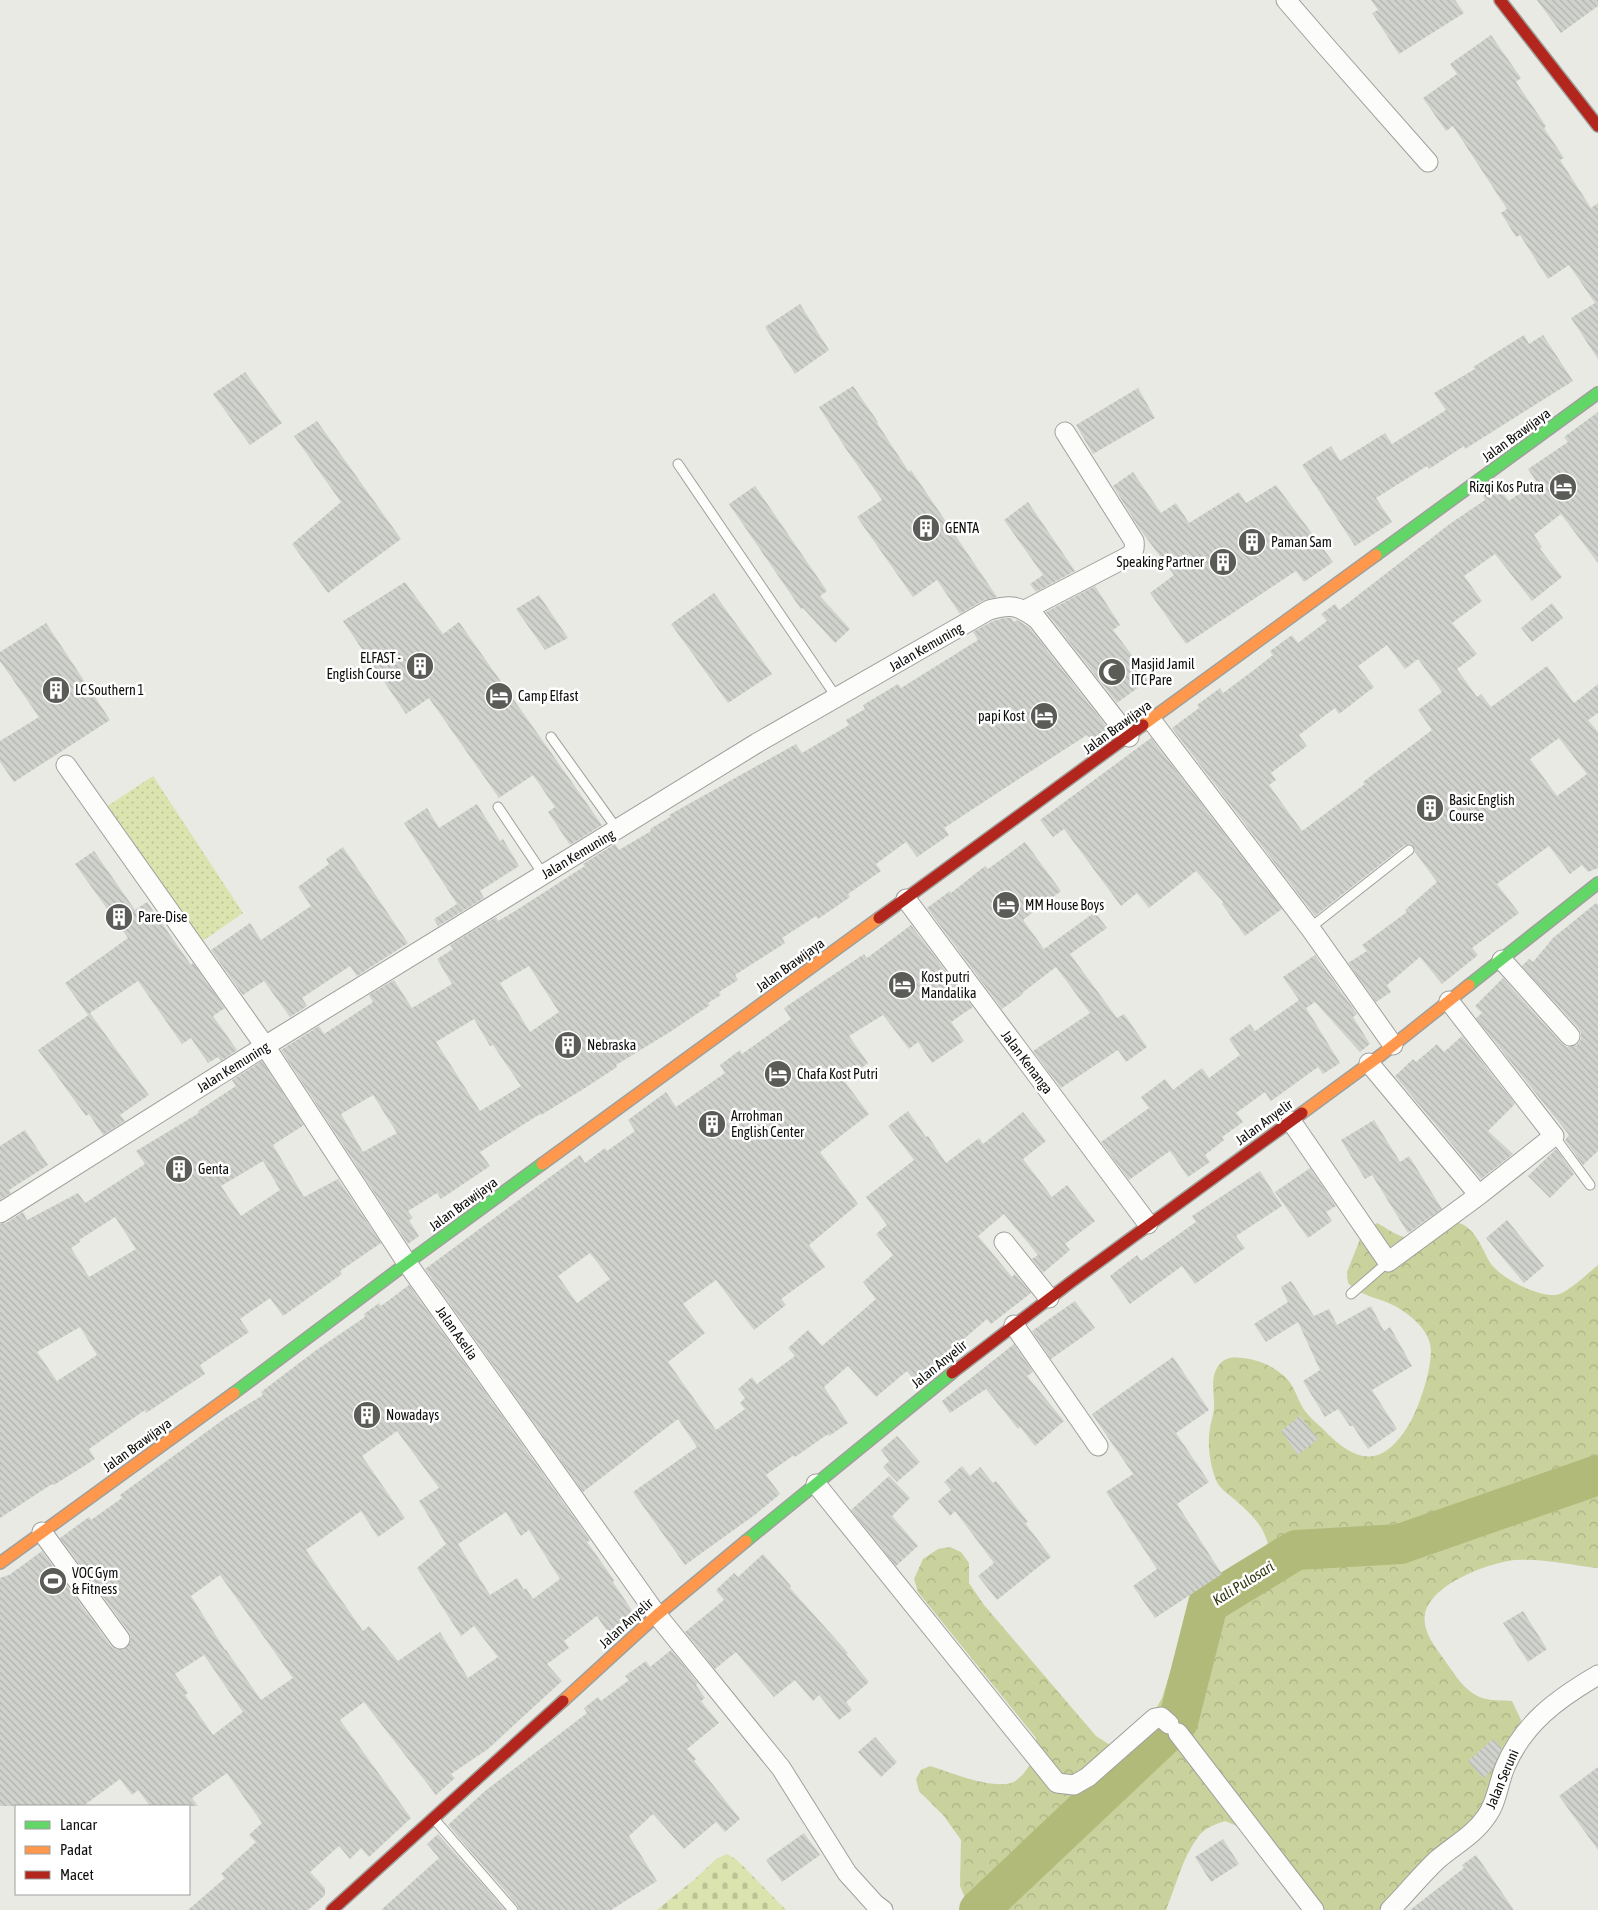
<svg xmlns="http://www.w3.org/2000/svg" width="1598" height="1910" font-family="'Asap Condensed',sans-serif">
	<defs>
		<pattern id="forest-crowns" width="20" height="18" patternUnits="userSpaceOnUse" patternTransform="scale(1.25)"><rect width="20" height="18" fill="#c9d19c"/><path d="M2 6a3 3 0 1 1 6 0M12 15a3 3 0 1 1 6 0" fill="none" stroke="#abb285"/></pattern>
		<pattern id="cemetery-stones" width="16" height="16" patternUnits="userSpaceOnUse" patternTransform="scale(1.25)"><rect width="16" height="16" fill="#dbe3ae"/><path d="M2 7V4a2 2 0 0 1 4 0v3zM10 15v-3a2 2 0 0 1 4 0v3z" fill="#bbc294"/></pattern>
		<pattern id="garden-dots" width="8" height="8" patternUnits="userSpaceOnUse" patternTransform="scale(1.25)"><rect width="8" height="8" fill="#dbe3ae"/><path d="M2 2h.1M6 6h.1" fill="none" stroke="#bbc294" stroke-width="1.8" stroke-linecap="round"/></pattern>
		<pattern id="building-back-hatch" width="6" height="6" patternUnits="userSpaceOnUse" patternTransform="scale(1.25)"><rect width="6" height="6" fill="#d0d2cd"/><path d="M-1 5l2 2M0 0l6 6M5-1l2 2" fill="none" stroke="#b1b3af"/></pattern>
	</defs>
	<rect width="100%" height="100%" fill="#e9eae4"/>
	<path fill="url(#forest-crowns)" d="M1377,1223C1385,1227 1395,1235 1404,1237C1422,1241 1440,1218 1459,1223C1475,1228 1482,1248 1489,1261C1498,1277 1536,1296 1555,1295C1566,1295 1589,1272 1598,1265V1568C1570,1565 1544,1558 1515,1560C1488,1563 1431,1584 1425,1614C1422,1631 1434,1645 1443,1658C1455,1674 1465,1694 1486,1699C1493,1701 1504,1700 1512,1701L1521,1720L1520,1738L1495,1798L1390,1910H1320C1292,1863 1277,1842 1225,1821C1216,1824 1204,1828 1198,1837C1182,1858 1176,1886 1166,1910H970L960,1886L961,1840L944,1816L919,1791L916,1779L921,1770L930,1766C952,1773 983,1786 1006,1784C1020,1783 1031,1765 1035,1753C1036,1749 1036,1743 1036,1738L918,1592L914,1579L923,1559L938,1549L950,1547L961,1552L969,1563V1583L984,1605L1096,1736L1110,1745L1152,1716L1162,1698L1172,1666L1180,1649L1208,1604L1271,1566C1269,1531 1259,1521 1234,1499C1227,1493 1220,1489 1216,1480C1210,1465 1207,1444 1210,1428C1211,1422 1213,1416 1214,1409C1215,1395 1209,1378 1219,1365C1225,1357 1234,1357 1243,1358C1259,1360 1271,1365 1284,1376C1295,1385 1297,1400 1305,1411C1310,1418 1318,1424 1324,1430C1356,1463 1381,1469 1408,1426C1418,1411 1435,1362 1430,1344C1426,1327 1409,1314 1395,1306C1378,1297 1362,1297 1348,1283L1347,1272L1362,1234Z"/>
	<path fill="url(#cemetery-stones)" d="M727,1854L737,1860L786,1910H657L695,1879L716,1859Z"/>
	<path fill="url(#garden-dots)" d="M153,776L243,913L197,945L103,809Z"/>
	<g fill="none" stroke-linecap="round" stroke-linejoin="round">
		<path stroke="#b2ba7a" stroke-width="40" d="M979,1910L1178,1722L1208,1604L1296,1550L1400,1544L1598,1475"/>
	</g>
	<path fill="url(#building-back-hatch)" fill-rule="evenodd" d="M1371,0H1455L1464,13L1399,54L1372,13L1378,10Z
		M1537,0H1598V6L1561,33Z
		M1491,35L1521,78L1516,82L1546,126L1544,128L1564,158L1560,160L1591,208L1598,203V359L1571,318L1595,303L1569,265L1548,279L1520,235L1516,237L1501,213L1507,209L1453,126L1446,131L1423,98L1457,74L1450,64Z
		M800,304L829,350L795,374L765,327Z
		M1524,335L1529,344L1543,335L1573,381L1465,449L1464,446L1429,469L1427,466L1376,498L1392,522L1355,546L1302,465L1331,446L1340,461L1385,433L1392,444L1446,410L1434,393L1475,369L1473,367Z
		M245,372L282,423L250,445L213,394Z
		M853,386L878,422L877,423L909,472L911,470L997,597L984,600L960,614L937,580L913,597L857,517L882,500L846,449L819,407Z
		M1138,388L1155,418L1093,454L1076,425Z
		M1598,412V563L1561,514L1534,535L1542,547L1540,549L1562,577L1532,601L1495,554L1464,576L1482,601L1452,623L1477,654L1457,669L1477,697L1481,694L1491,707L1547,666L1574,703L1598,684V713L1588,720L1598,732V868L1588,872L1582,865L1570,874L1549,846L1497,884L1519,913L1472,948L1478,955L1442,984L1420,957L1387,985L1391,992L1376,1002L1348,963L1367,951L1362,945L1407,912L1405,910L1437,882L1415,852L1414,847L1411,844L1405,845L1315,916L1172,728L1199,708L1197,705L1220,688L1223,693L1254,670L1273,655L1270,651L1292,635L1298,643L1327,621L1321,614L1335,604L1339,610L1451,523L1485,500L1483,496L1497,485L1509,501L1536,481L1528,469L1568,442L1564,437ZM1387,645L1405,669L1418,659L1442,692L1418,710L1432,730L1363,782L1365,784L1302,831L1269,785L1276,780L1271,773L1307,746L1299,735L1335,708L1339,714L1374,687L1358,666ZM1559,738L1587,774L1557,796L1530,759Z
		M317,421L401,539L328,593L292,544L341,502L294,436Z
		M1133,472L1161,513L1176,503L1189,523L1239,492L1246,503L1276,485L1333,562L1304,582L1296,571L1186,644L1150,593L1174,575L1139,528L1113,486Z
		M755,486L827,591L820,596L850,629L835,643L803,608L801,609L729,504Z
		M1028,502L1075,571L1036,592L1030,584L1043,575L1004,520Z
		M405,582L443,634L459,622L602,825L570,845L548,812L555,807L533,775L499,798L429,698L406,714L343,621Z
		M1095,586L1120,625L1113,630L1150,679L1117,703L1046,612Z
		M714,593L772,674L728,703L671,624Z
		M539,595L568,638L545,650L516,609Z
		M1552,603L1563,618L1532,642L1521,628Z
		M1004,618H1011L1014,622L1017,620L1029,627L1110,731L1094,743L1087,735L1008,786L944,828L949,835L917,857L906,842L876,864L881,871L848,894L850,897L818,919L816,916L782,938L785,943L735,975L738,980L719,992L721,995L708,1003L710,1005L670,1032L616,1065L617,1067L585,1088L541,1115L540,1114L480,1152L490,1166L441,1199L437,1193L408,1211L413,1218L409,1220L419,1236L408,1244L281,1050L319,1026L324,1034L373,1002L369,995L394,980L412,1008L452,984L437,959L453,949L450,945L496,917L498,921L515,911L585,866L583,864L615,844L619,850L651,831L650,829L670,817L669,815L796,744L802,753L849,725L846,720L865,709L863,705L898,684L901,688L978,640L973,632L993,621ZM529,966L559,1012L530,1032L500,983ZM474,1019L490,1046L493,1045L521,1086L480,1111L436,1042ZM373,1095L397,1133L363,1152L341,1114Z
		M46,623L110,720L14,782L0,762V741L39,717L0,661V652Z
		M1151,738L1282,909L1245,936L1222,904L1223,902L1196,871L1149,908L1137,893L1121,906L1064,829L1053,837L1040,820Z
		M477,804L500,841L503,839L519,866L480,891L484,898L438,926L434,919L457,904L404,823L427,808L439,828Z
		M1025,842L1061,891L1023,920L1044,949L1095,912L1107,928L1070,954L1117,1018L1124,1014L1147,1047L1126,1062L1118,1050L1061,1088L1033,1051L1090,1013L1056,967L1022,993L1023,994L1002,1009L927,908L950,891L951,893L985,866L988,869Z
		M343,847L408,943L357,976L350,966L302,998L307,1006L290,1017L264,981L243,995L211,950L250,923L261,940L311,906L298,887L329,864L326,859Z
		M94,851L135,910L147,902L191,965L193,963L225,1008L213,1016L237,1050L221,1061L218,1057L208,1063L191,1038L182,1044L138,981L90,1013L149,1095L120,1115L125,1121L103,1135L89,1114L86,1116L38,1050L90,1014L88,1015L65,983L128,938L75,864Z
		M1596,903L1598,905V1151L1583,1165L1565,1140L1569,1135L1476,1018L1482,1013L1475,1006L1503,978L1562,1044L1567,1047L1577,1045L1581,1039V1033L1578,1028L1522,966L1529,959L1533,962L1553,938Z
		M911,925L973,1007L951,1022L964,1041L932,1063L918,1042L909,1049L883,1015L849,1036L868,1063L844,1081L869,1114L820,1152L858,1204L809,1245L825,1267L781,1299L786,1305L754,1330L716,1280L683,1304L705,1333L668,1362L716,1430L745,1409L740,1403L745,1398L738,1389L752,1377L757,1384L795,1356L788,1348L808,1330L822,1346L876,1299L863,1282L893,1255L876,1234L887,1225L866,1197L914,1160L888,1126L908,1111L926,1137L928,1136L946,1163L979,1138L983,1144L1023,1112L1046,1141L1023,1159L1052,1197L1067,1185L1095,1221L1065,1244L1070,1250L1043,1273L1032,1259L1038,1255L1004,1214L978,1236L1012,1277L1015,1274L1031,1293L991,1324L987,1319L951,1350L954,1352L948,1357L913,1378L907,1371L876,1397L848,1366L824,1387L848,1423L829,1436L828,1434L795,1457L794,1455L766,1475L780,1494L756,1514L685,1565L633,1492L697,1447L678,1419L583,1492L425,1269L580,1155L585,1163L605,1148L607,1151L635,1131L628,1120L666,1092L676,1107L725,1073L720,1065L740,1050L742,1054L791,1019L784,1008L864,954L867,958ZM590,1253L610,1279L577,1303L558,1276Z
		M1315,955L1357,1014L1353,1017L1370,1044L1360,1052L1315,1002L1306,1008L1340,1063L1323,1074L1318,1067L1271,1101L1265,1092L1236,1113L1243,1122L1222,1137L1224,1140L1205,1155L1210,1162L1188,1177L1170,1151L1129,1180L1101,1142L1149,1108L1141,1097L1165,1079L1173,1090L1202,1068L1209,1078L1240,1055L1229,1039L1250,1024L1255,1031L1299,1000L1283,977Z
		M1462,1036L1515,1104L1488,1131L1513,1154L1481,1179L1395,1076L1413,1059L1416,1062L1437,1044L1444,1052Z
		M262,1061L304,1125L273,1145L304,1197L338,1179L381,1243L340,1271L342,1274L283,1316L270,1298L240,1319L249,1332L200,1365L205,1374L146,1413L145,1410L89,1449L95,1459L54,1485L52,1484L0,1518V1224L6,1223L23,1212L27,1220L78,1193L85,1203L145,1164L136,1151L199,1113L198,1111L236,1086L232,1080ZM263,1161L280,1190L241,1216L221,1186ZM115,1217L136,1249L89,1277L71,1248L80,1242L79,1240ZM80,1327L97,1355L57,1381L37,1352Z
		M1374,1120L1400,1162L1409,1156L1442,1209L1408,1233L1372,1175L1365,1179L1341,1140Z
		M25,1130L48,1165L9,1190L11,1193L0,1200V1146Z
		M1556,1149L1574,1174L1550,1198L1528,1176Z
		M1310,1168L1336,1206L1326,1212L1332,1221L1308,1238L1275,1192Z
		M1260,1171L1282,1206L1236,1236L1245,1248L1195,1284L1182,1266L1130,1304L1110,1276L1137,1255L1141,1261L1196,1222L1192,1216Z
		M1507,1220L1544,1266L1524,1283L1486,1238Z
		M1291,1281L1314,1316L1329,1309L1337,1325L1371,1306L1384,1331L1390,1327L1412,1366L1372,1390L1397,1429L1368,1449L1353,1426H1350L1338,1409L1325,1417L1303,1381L1320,1370L1298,1322L1266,1342L1254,1324L1288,1302L1281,1287Z
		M409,1285L590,1540L587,1542L614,1580L613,1582L635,1615L609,1634L597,1616L564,1641L569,1648L547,1664L562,1681L488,1749L451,1774L455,1778L436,1795L364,1702L340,1720L411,1818L369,1857L361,1848L350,1859L339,1846L310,1872L325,1888V1895L308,1910H188L225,1878L221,1874L256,1842L249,1835L262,1823L227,1773L192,1798L198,1806H150L138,1790L132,1795L120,1779L83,1806H0V1578L9,1575L42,1551L111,1646L116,1649L126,1648L130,1643L131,1637L129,1632L60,1538L89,1517L91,1520L122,1498L120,1495L224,1419L263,1395L261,1392L315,1351L365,1317L364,1314L379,1303L381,1306ZM397,1431L439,1488L419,1501L446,1544L417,1568L461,1636L474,1626L498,1657L468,1678L440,1632L398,1661L369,1626L363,1631L306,1550L361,1511L378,1537L405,1518L362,1456ZM506,1512L521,1536L529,1530L560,1579L533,1599L526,1588L524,1590L517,1578L490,1595L458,1544ZM220,1575L293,1678L261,1700L226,1650H225L191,1596ZM204,1655L243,1712L213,1735L185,1695L188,1693L175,1674Z
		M1075,1301L1095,1328L1051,1359L1032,1331Z
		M1014,1344L1033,1372L1027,1376L1064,1421L1035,1446L1020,1427L1018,1429L986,1389L950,1413L942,1401Z
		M1173,1357L1209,1410L1176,1433L1209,1482L1177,1504L1222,1574L1155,1618L1133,1586L1157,1569L1106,1492L1133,1474L1092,1414Z
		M1300,1416L1318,1439L1298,1455L1281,1431Z
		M897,1436L920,1462L897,1482L883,1467L889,1461L881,1450Z
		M962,1466L970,1476L980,1467L993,1483L996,1481L1028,1522L1025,1523L1051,1557L997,1600L978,1576L994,1563L955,1511L950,1516L938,1501L951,1490L944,1482Z
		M889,1476L910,1498L892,1516L918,1546L896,1566L851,1510Z
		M763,1554L791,1586L790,1588L848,1653L846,1654L869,1682L846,1702L852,1710L839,1720L819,1695L813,1701L795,1680L774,1697L736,1652L715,1669L685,1632L724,1600L716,1590L734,1573L738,1577Z
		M1523,1611L1547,1649L1528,1662L1503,1623Z
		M671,1650L698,1683L696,1685L705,1698L701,1701L719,1723L687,1749L696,1759L694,1761L740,1819L725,1832L716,1822L684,1849L653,1814L629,1836L657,1881L611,1910H519L518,1906L448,1825L485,1791L587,1713L584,1708L598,1697L601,1701L629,1680L625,1676L646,1661L650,1667Z
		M875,1737L897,1762L881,1777L858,1752Z
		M1493,1739L1502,1748L1492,1770L1483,1778L1468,1761Z
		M1598,1767V1850L1559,1796Z
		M804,1833L820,1855L782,1882L766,1860Z
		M438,1834L505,1910H381L439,1858L427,1844Z
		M1223,1839L1239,1864L1211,1882L1195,1857Z
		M1476,1855L1514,1910H1410L1464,1868L1462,1865Z"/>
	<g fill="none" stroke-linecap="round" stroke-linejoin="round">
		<defs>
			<path id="lane" d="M678,464L837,698
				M551,737L617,829
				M498,807L543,874
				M1310,928L1409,850
				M1554,1136L1590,1185
				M1351,1294L1388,1262
				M435,1820L513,1910"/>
			<path id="street" d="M1286,0L1324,44L1428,162
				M1025,610L1127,557C1134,553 1135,549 1134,541L1065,432
				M1152,721L1310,928L1393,1045
				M66,765L265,1046L407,1263L657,1615L781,1768L847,1873L875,1904L883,1910
				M906,899L1148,1224
				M1502,960L1570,1036
				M1369,1063L1479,1195
				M1291,1121L1388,1262L1479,1195L1554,1136L1449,1001
				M0,1213L265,1046L757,743L989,610C1011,604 1018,605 1037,619L1129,737
				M1004,1242L1049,1298
				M1014,1325L1098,1446
				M816,1484L1057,1783L1074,1785L1088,1777L1155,1718L1161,1717L1169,1724
				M42,1532L120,1639
				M1178,1733L1314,1910
				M1390,1910C1406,1894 1421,1875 1437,1860C1453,1846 1474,1835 1486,1817C1497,1803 1498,1784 1505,1767C1524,1723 1557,1699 1598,1675"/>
			<path id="fast" d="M1376,555L1598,393
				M1469,985L1598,883
				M234,1393L407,1263L542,1164
				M746,1541L952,1373"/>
			<path id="slow" d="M1143,725L1376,555
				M1302,1113L1381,1055L1469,985
				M542,1164L879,918
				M0,1563L234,1393
				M563,1701L657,1615L746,1541"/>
			<path id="jam" d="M1500,0L1598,126
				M879,918L1143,725
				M952,1373L1071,1282L1302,1113
				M332,1910L563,1701"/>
		</defs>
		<use href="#lane" stroke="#9fa09c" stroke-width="11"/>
		<use href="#street" stroke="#9fa09c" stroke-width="21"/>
		<use href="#fast" stroke="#9fa09c" stroke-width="14"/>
		<use href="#slow" stroke="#9fa09c" stroke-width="14"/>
		<use href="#jam" stroke="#9fa09c" stroke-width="14"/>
		<use href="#lane" stroke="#fcfcfb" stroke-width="9"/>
		<use href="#street" stroke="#fcfcfb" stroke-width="19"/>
		<use href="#fast" stroke="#63d668" stroke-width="11"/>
		<use href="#slow" stroke="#ff974d" stroke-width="11"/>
		<use href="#jam" stroke="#b3261e" stroke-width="11"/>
	</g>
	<defs>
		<symbol id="hotel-disc" viewBox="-11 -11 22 22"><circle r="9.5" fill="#5b5c58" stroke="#fff"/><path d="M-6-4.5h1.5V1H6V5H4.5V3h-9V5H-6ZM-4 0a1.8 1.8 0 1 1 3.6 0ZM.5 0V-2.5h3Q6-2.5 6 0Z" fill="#fff"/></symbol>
		<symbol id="building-disc" viewBox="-11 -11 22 22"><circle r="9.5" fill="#5b5c58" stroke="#fff"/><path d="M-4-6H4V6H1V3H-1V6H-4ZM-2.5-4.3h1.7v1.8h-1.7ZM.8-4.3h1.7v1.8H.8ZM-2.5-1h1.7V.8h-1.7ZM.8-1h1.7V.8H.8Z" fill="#fff"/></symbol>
		<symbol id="mosque-disc" viewBox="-11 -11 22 22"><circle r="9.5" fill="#5b5c58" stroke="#fff"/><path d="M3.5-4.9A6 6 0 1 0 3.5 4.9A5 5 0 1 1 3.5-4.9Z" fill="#fff"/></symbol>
		<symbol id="stadium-disc" viewBox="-11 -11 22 22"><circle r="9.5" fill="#5b5c58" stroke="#fff"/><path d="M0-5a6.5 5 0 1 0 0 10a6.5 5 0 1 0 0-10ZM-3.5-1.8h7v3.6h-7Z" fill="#fff"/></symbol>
	</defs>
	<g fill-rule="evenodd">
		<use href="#hotel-disc" x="1547" y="471" width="32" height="32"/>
		<use href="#building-disc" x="910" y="512" width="32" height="32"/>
		<use href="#building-disc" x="1236" y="526" width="32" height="32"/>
		<use href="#building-disc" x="1207" y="546" width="32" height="32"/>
		<use href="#building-disc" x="404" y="650" width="32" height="32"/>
		<use href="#mosque-disc" x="1096" y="656" width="32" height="32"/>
		<use href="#building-disc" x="40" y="674" width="32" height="32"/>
		<use href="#hotel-disc" x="483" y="680" width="32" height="32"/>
		<use href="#hotel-disc" x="1028" y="700" width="32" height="32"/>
		<use href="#building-disc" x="1414" y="792" width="32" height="32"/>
		<use href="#hotel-disc" x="990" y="889" width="32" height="32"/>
		<use href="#building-disc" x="103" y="901" width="32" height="32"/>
		<use href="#hotel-disc" x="886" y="969" width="32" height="32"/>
		<use href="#building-disc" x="552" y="1029" width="32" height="32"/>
		<use href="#hotel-disc" x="762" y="1058" width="32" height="32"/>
		<use href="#building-disc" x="696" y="1108" width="32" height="32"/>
		<use href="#building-disc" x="163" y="1153" width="32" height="32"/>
		<use href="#building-disc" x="351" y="1399" width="32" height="32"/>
		<use href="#stadium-disc" x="37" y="1565" width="32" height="32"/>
	</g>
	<g text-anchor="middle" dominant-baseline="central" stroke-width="5" stroke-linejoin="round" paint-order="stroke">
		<g font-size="14" fill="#0e0f0c" stroke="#fff">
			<text transform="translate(1516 435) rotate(-36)">Jalan Brawijaya</text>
			<text transform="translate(926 647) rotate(-30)">Jalan Kemuning</text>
			<text transform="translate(1117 727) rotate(-36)">Jalan Brawijaya</text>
			<text transform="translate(578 854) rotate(-31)">Jalan Kemuning</text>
			<text transform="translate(790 965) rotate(-36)">Jalan Brawijaya</text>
			<text transform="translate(1027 1062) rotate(53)">Jalan Kenanga</text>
			<text transform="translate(233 1067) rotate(-32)">Jalan Kemuning</text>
			<text transform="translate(1264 1122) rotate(-36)">Jalan Anyelir</text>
			<text transform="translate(463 1204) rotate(-36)">Jalan Brawijaya</text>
			<text transform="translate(457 1333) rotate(55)">Jalan Aselia</text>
			<text transform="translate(939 1364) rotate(-39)">Jalan Anyelir</text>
			<text transform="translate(137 1445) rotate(-36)">Jalan Brawijaya</text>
			<text transform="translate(626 1623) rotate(-42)">Jalan Anyelir</text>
			<text transform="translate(1502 1779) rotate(-67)">Jalan Seruni</text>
		</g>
		<g font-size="14" fill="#0e0f0c" stroke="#fff" text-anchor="start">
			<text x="1544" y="487" text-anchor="end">Rizqi Kos Putra</text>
			<text x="945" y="528">GENTA</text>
			<text x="1271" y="542">Paman Sam</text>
			<text x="1204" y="562" text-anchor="end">Speaking Partner</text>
			<text x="401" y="658" text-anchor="end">ELFAST -<tspan x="401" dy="16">English Course</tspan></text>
			<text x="1131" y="664">Masjid Jamil<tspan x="1131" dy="16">ITC Pare</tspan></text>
			<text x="75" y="690">LC Southern 1</text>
			<text x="518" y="696">Camp Elfast</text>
			<text x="1025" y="716" text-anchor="end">papi Kost</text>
			<text x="1449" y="800">Basic English<tspan x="1449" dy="16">Course</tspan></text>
			<text x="1025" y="905">MM House Boys</text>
			<text x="138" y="917">Pare-Dise</text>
			<text x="921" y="977">Kost putri<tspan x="921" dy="16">Mandalika</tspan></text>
			<text x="587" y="1045">Nebraska</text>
			<text x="797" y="1074">Chafa Kost Putri</text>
			<text x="731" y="1116">Arrohman<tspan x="731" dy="16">English Center</tspan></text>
			<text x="198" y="1169">Genta</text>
			<text x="386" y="1415">Nowadays</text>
			<text x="72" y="1573">VOC Gym<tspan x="72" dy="16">&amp; Fitness</tspan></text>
		</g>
		<g font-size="15" font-style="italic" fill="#31360f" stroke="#fff">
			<text transform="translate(1243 1583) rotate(-32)">Kali Pulosari</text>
		</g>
	</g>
	<rect x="15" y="1805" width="175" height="90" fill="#ffffff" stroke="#9f9f9e"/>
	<rect x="25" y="1821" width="25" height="8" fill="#63d668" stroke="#9f9f9e"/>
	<text x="60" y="1830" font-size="15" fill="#0e0f0c">Lancar</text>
	<rect x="25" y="1846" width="25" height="8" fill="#ff974d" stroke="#9f9f9e"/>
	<text x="60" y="1855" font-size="15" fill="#0e0f0c">Padat</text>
	<rect x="25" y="1871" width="25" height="8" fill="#b3261e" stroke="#9f9f9e"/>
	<text x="60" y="1880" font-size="15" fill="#0e0f0c">Macet</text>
</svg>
